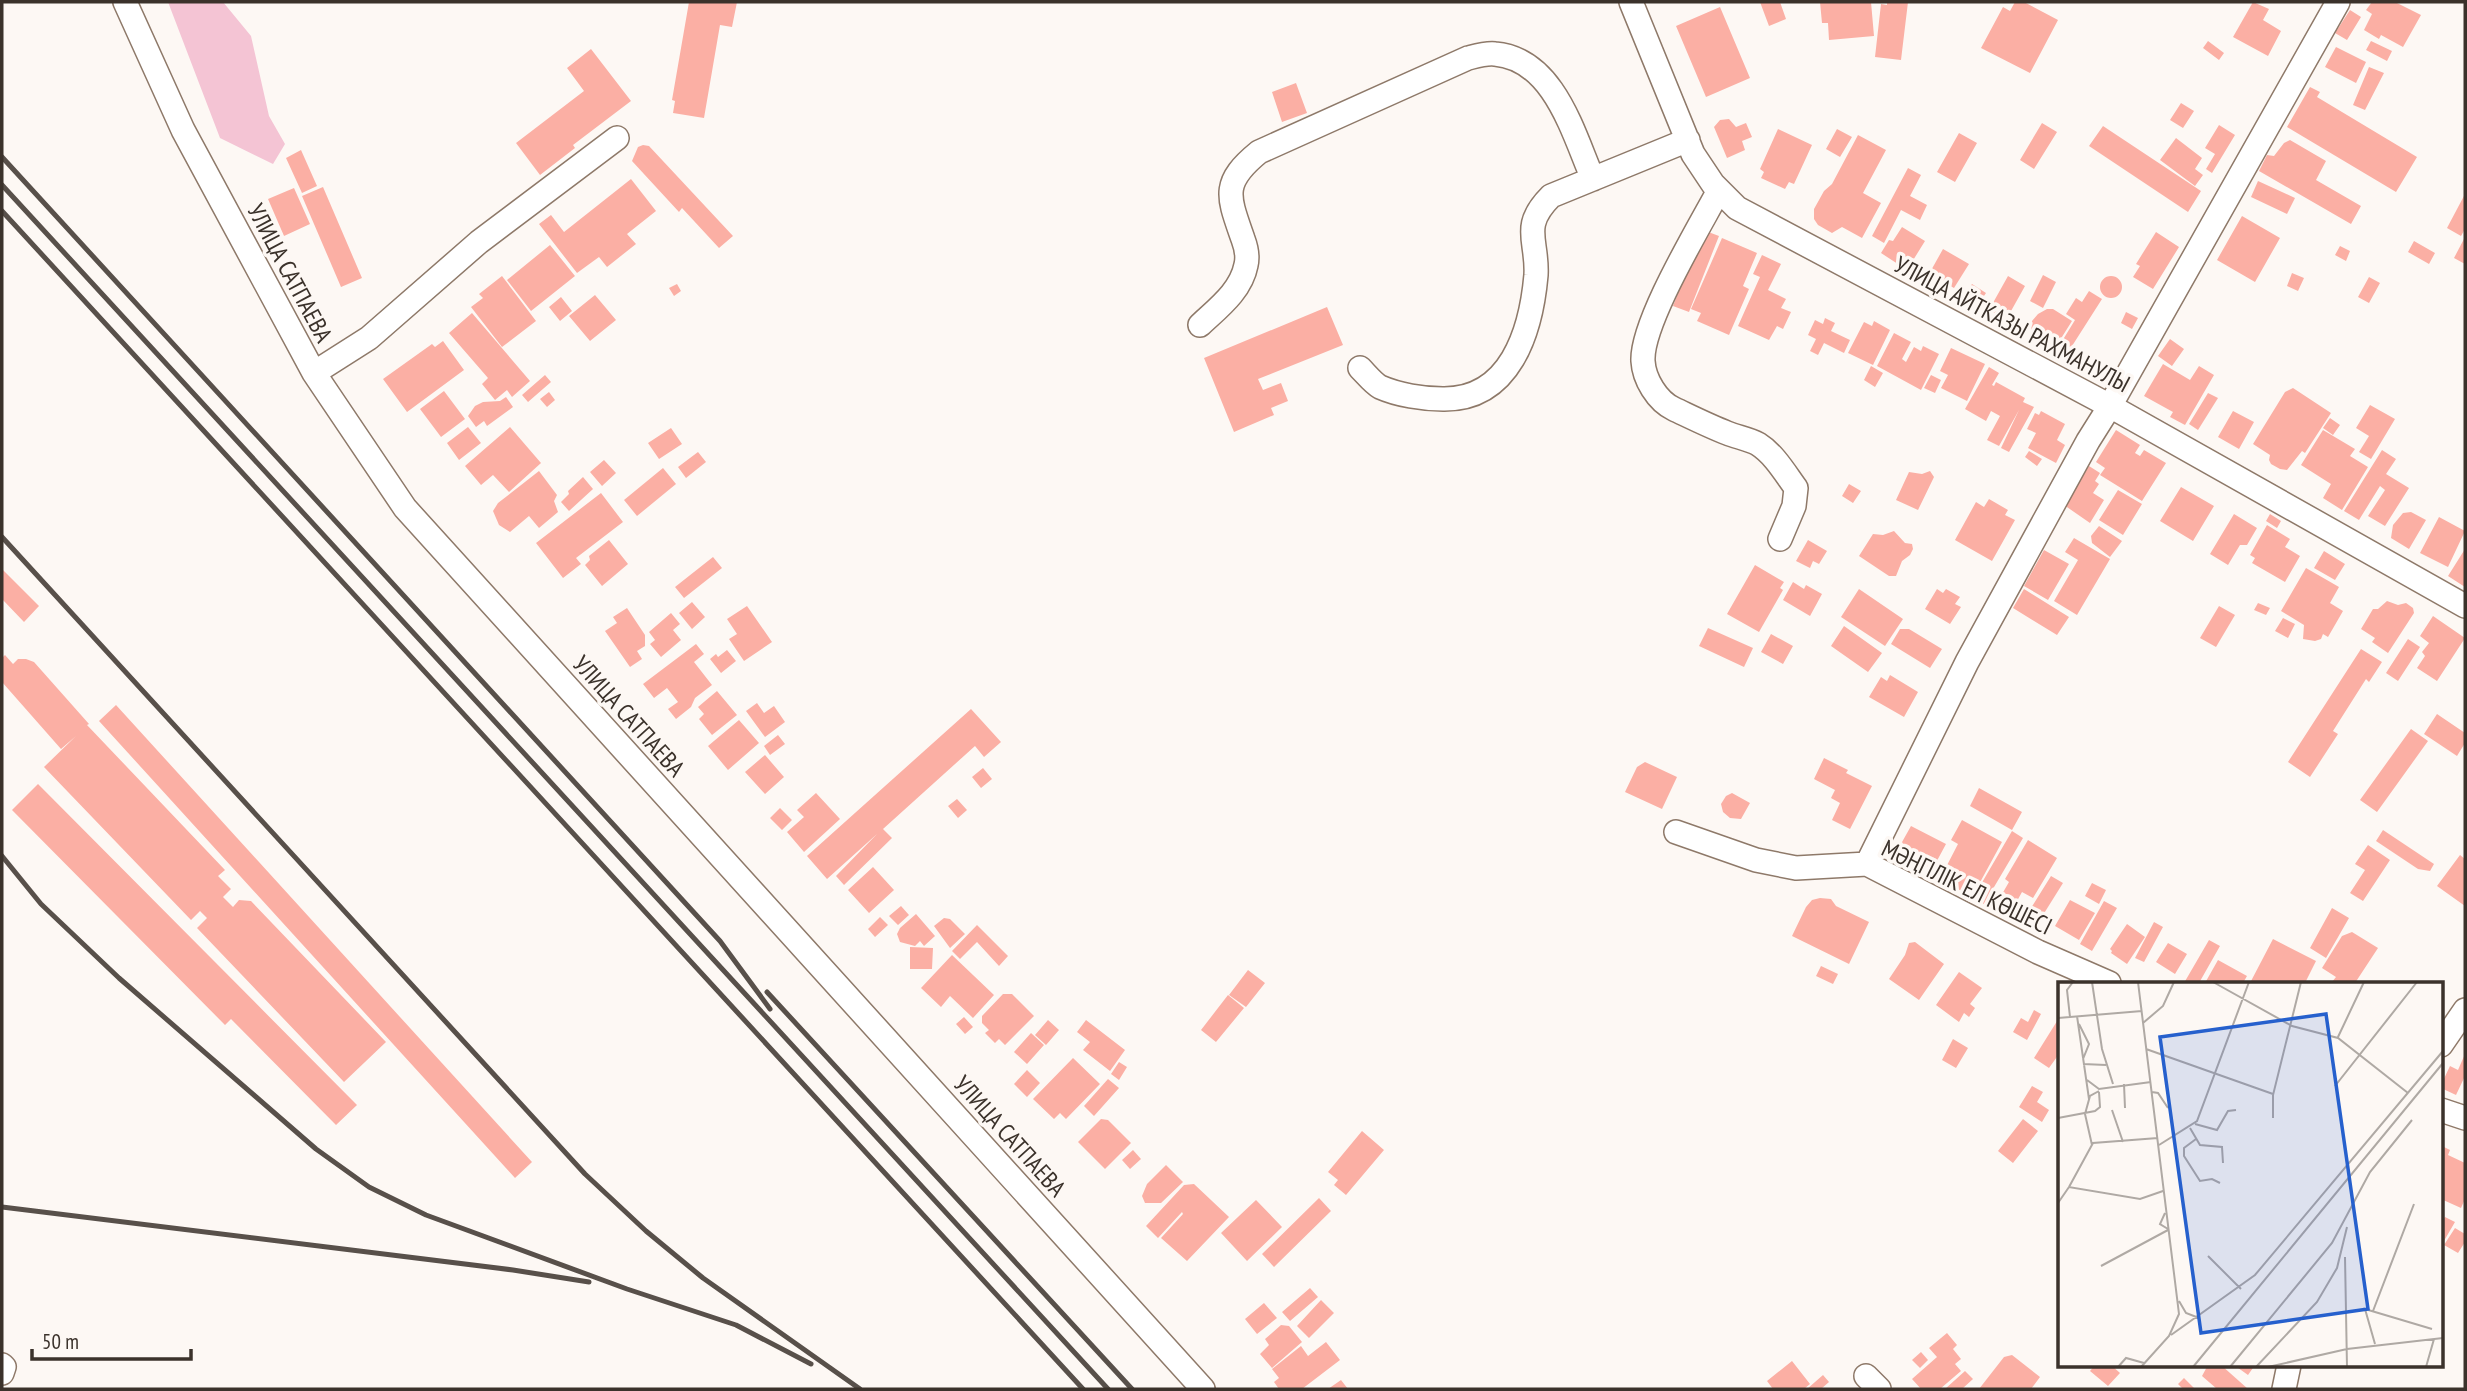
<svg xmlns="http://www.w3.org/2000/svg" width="2467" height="1391" font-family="'PT Sans Narrow',sans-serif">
	<rect width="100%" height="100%" fill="#fdf8f4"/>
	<path fill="#f4c4d4" d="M168,2H223L251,36L269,116L285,144L273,164L220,138Z"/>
	<path fill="#fbafa4" d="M689,2H737L732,27L720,25L704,118L673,113L675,101L672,100Z
		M1760,2H1780L1786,19L1769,26Z
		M1820,2H1871L1874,36L1829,40L1828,23H1822Z
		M1887,2H1908L1901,60L1875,57L1881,4L1887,5Z
		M2015,2H2024L2058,20L2030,73L1981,48L2003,7L2010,11Z
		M2253,2L2269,9L2263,20L2281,31L2268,56L2233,37Z
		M2372,2H2395L2421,15L2403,47L2381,35L2379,39L2364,30L2372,14L2366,10Z
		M1720,7L1750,78L1706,97L1676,26Z
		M2350,10L2361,17L2347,40L2335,33Z
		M2208,41L2224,53L2219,60L2203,48Z
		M2371,41L2392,51L2387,61L2366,50Z
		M2336,47L2366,62L2356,83L2325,67Z
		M591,49L631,101L573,145L575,148L540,175L516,143L584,91L567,68Z
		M2369,67L2384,73L2365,110L2353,105Z
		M1296,83L1307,113L1282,122L1272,92Z
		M2310,87L2320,92L2317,97L2417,157L2396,192L2287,127Z
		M2181,103L2194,111L2183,128L2170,120Z
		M1729,119L1736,127L1746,123L1752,137L1742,141L1745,150L1727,158L1714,127L1720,120Z
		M2042,123L2057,132L2034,169L2020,160Z
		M2219,125L2235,135L2212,173L2206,169L2215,154L2205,148Z
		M2103,126L2201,191L2188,212L2089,146Z
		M1778,129L1812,145L1794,184L1789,182L1785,189L1761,178L1764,172L1760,169Z
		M1837,129L1852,137L1840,157L1826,149Z
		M1959,133L1977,143L1955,182L1937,172Z
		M1858,135L1886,150L1863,193L1881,203L1862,238L1842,227L1832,233L1818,225L1814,219V209L1824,191L1832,184Z
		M2176,138L2202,158L2195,169L2203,175L2195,186L2160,160Z
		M2290,140L2326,161L2316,180L2361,206L2351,224L2259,171L2267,155L2274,156L2284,143Z
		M643,145L649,146L733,236L719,248L682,208L679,212L632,161L638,147Z
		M301,150L317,186L302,193L286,158Z
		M1908,168L1921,175L1910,196L1927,205L1920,220L1901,210L1884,243L1872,236Z
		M631,179L656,211L627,234L636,244L607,267L599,257L577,273L539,224L551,215L564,232Z
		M2258,181L2295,198L2287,214L2251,197Z
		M323,187L362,278L341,287L302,196Z
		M294,188L310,224L284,236L268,199Z
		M2465,194V229L2461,236L2447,228Z
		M2242,216L2280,238L2255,282L2217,260Z
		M1902,227L1925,241L1907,270L1881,253L1889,240L1893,241Z
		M1703,230L1719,236L1689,312L1673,306Z
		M2156,232L2179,247L2153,289L2133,277L2140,266L2136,264Z
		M2465,237V264L2454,258Z
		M1722,238L1757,253L1743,286L1749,289L1729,335L1697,321L1701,313L1691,309Z
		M2414,241L2435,253L2429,264L2408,252Z
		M550,245L575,276L531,311L507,280Z
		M2340,246L2350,251L2346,261L2335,255Z
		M1943,249L1969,264L1954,288L1929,274Z
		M1762,255L1781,264L1768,290L1786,299L1781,308L1791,312L1783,329L1777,326L1769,340L1738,326L1760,277L1753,274Z
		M2292,273L2304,278L2298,291L2287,286Z
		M2043,275L2056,282L2043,308L2030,301Z
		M2100 287a11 11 0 1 1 22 0a11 11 0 1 1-22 0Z
		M502,276L536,321L502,347L471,307L483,298L479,294Z
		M2008,276L2025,286L2006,320L1989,310Z
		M2369,277L2380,283L2369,303L2358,297Z
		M677,284L681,291L674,296L669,288Z
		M1972,284L1986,293L1975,309L1962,300Z
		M2089,291L2102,299L2065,357L2056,351L2075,320L2066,314L2076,298L2082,302Z
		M595,295L616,320L590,341L569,316Z
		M561,297L572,311L560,321L549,307Z
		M1327,307L1343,345L1258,379L1263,390L1281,383L1288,401L1271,408L1274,415L1234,432L1204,358Z
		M2047,309H2053L2072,321L2055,348L2031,333L2032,321L2038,314Z
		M2126,312L2138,318L2132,329L2121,323Z
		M472,313L530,381L512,397L507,390L495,400L482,384L488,378L449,333Z
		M1825,318L1835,323L1831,331L1850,340L1844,353L1824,343L1818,355L1810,351L1816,339L1808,335L1815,320L1823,324Z
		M1874,321L1890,330L1873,365L1848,353L1864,322L1872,326Z
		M1894,333L1911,342L1902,359L1906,362L1914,347L1921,351L1923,346L1939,354L1921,390L1877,366Z
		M2170,339L2184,349L2172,366L2158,356Z
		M443,341L464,370L407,412L383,379L432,344L435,347Z
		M1951,348L1985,364L1967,401L1941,388L1948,375L1940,371Z
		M2163,364L2190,380L2199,366L2214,375L2185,425L2170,417L2173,412L2144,396Z
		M1871,366L1883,373L1875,387L1864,380Z
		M1989,367L1999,373L1992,385L1994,386L1996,382L2025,398L2023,402L2034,407L2009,452L2001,448L2019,410L1999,446L1987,440L2000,416L1991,411L1986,421L1965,409Z
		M545,375L551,382L528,402L522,395Z
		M1931,375L1941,380L1935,393L1924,388Z
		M2293,388L2331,413L2305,453L2302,451L2287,470L2280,469L2271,464L2269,460L2270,455L2253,444L2285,392Z
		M444,391L465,419L441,437L420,409Z
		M549,392L555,400L547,407L540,399Z
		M2208,393L2218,398L2198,430L2189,424Z
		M506,397L513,407L487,426L484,421L476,427L468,416L475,406L483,402L500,401Z
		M2370,405L2395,419L2371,459L2359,452L2369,436L2356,428Z
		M2041,411L2065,424L2057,440L2065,445L2056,463L2028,448L2036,433L2027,429L2035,413L2039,415Z
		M2233,411L2254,422L2239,449L2218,437Z
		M2330,418L2340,425L2333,435L2323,428Z
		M468,427L481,443L459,460L447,443Z
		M510,427L541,463L509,492L493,475L481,485L465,466Z
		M671,428L682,444L659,459L648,443Z
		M2116,430L2140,445L2135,453L2140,456L2144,450L2166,463L2142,501L2100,475L2105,468L2096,462Z
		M2323,430L2355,449L2350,456L2368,467L2342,510L2323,498L2331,484L2301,465Z
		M2382,450L2396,459L2386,474L2409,488L2385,526L2368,516L2385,490L2380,486L2359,520L2344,511Z
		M2029,451L2042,459L2037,466L2025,457Z
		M698,452L706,462L686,478L678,467Z
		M604,460L616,473L602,486L590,472Z
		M2089,466L2100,473L2095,481L2099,484L2093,493L2104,500L2090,523L2064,505Z
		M663,468L676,484L637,516L624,500Z
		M539,471L557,495L554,501L558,512L539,528L529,516L510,532L499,525L493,511L498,503Z
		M1930,471L1934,477L1918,510L1896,500L1909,472L1922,474Z
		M583,477L593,489L569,511L561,502L569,494L568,491Z
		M1849,484L1861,491L1853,503L1842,496Z
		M2181,487L2214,506L2193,541L2160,521Z
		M2118,490L2142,504L2123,535L2099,520Z
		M601,493L623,522L576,558L581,564L563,578L536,543Z
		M1989,499L2008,510L2005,515L2015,520L1992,561L1955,540L1976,502L1984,507Z
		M2411,512L2426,520L2409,549L2391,538L2393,525L2403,513Z
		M2234,514L2257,528L2247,545H2240L2228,565L2210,554Z
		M2270,514L2281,521L2277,528L2266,521Z
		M2439,517L2465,531L2448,567L2420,553Z
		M2267,525L2290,539L2285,547L2300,556L2285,582L2252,563L2255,558L2250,555Z
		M2099,526L2122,541L2110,557L2092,543L2091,536Z
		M1894,531L1905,543L1912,544L1913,549L1910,555L1902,561L1896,576H1889L1859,556L1873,534L1883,535Z
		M2074,538L2110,559L2077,615L2054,601L2078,560L2065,552Z
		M609,540L628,564L602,586L585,565L590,560L589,556Z
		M1808,540L1827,551L1819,564L1813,561L1810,568L1796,561Z
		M2465,549V587L2448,576Z
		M2044,550L2069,564L2048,600L2024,586Z
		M2324,551L2345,564L2335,580L2314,568Z
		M713,557L722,568L684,598L675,587Z
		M1755,565L1784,582L1780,588L1783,590L1759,632L1727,614Z
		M2306,568L2339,587L2330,603L2343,611L2328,637L2323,634L2321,639L2315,641L2303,639L2304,625L2281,611Z
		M2,569L39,606L24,622L2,599Z
		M1793,582L1804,589L1806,585L1822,594L1810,616L1783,600Z
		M1859,589L1903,619L1885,646L1841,617Z
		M1937,589L1943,593L1946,589L1960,597L1955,604L1961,607L1950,624L1925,609Z
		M2024,589L2069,617L2057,635L2013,608Z
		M2387,601L2398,605L2406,603L2413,608L2414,613L2388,653L2372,642L2375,638L2361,629L2373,609H2378Z
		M692,602L705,617L692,629L679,613Z
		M2258,603L2270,608L2266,615L2254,610Z
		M747,606L772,642L744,661L729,639L737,634L727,619Z
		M2219,606L2235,615L2216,647L2200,638Z
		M627,608L645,635V646L637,651L642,659L630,667L605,631L617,623L613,617Z
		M671,613L680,624L673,630L681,640L661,657L650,644L655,640L649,632Z
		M2433,616L2465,638L2437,681L2417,668L2425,656L2422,652L2429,643L2420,636Z
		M2283,618L2295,624L2288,638L2275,631Z
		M1844,626L1882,653L1868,672L1831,646Z
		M1708,628L1753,648L1744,667L1699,646Z
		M1900,629H1909L1942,649L1930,668L1891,644Z
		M1771,634L1793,646L1783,664L1761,652Z
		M2408,639L2420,647L2398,681L2386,673Z
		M696,644L704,654L694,662L712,685L695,698L691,707L676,719L668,709L678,702L667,688L654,698L643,684Z
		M2361,649L2382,662L2369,682L2366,679L2333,731L2338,734L2310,777L2288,762Z
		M727,650L736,661L721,673L710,659L716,654L718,657Z
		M5,655L13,664L18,659H26L34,662L89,724L87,725L225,870L218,876L231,889L223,897L233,907L239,900L251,901L386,1042L344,1082L197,928L207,918L200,911L191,920L44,767L76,736L61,749L2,682V658Z
		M1890,675L1918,692L1904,717L1869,697L1881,677L1887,681Z
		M717,691L737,715L712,735L699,719L704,714L698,707Z
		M757,703L764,713L774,706L785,722L765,737L746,711Z
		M116,705L532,1162L515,1178L99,721Z
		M971,709L1001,742L984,757L975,746L883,829L892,838L844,885L836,876L877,834L827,879L807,856Z
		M2437,714L2465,733V743L2457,756L2424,734Z
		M739,720L759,743L728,770L708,746Z
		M2411,729L2428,741L2377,812L2360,800Z
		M778,735L785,744L770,755L764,746Z
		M765,755L784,777L765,794L745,772Z
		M1824,758L1848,770L1846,773L1872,786L1850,829L1832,820L1840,803L1831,798L1835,790L1814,779Z
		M1645,762L1677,777L1662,809L1625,792L1637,767Z
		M983,768L992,779L981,788L972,777Z
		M38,784L357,1105L336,1125L231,1019L225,1025L12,810Z
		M1979,788L2022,812L2012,830L1970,806Z
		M816,793L840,819L804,852L787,832L804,817L797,810Z
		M1732,793L1750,803L1741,819L1730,818L1723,812L1721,804L1726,796Z
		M957,799L967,810L958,818L948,806Z
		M780,808L792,820L782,830L770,818Z
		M1962,820L2002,842L1972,897L1949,884L1952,878L1943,873L1958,844L1951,840Z
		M1911,826L1946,844L1932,870L1897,851Z
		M2383,830L2434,864L2430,871L2418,869L2376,841Z
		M2012,831L2023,838L1984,904L1973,898Z
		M2028,840L2057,858L2033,898L2022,892L2012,910L1998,901L2009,882L2005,879Z
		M2368,845L2390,860L2363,901L2350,893L2365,870L2355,864Z
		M2460,855L2465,859V906L2437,886Z
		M873,867L894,890L869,913L848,890Z
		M2051,876L2063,883L2038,923L2026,916Z
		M2092,883L2106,890L2099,904L2085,896Z
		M1820,898L1831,899L1836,906L1869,922L1849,964L1792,936L1806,907L1812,900Z
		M2070,900L2095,913L2079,940L2055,926Z
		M2104,901L2117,908L2092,951L2080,944Z
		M901,906L909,915L898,925L889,916Z
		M2332,908L2349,918L2326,958L2310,948Z
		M916,914L935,936L924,946L920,941L915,946L900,942L897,934L900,928Z
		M880,917L888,925L875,937L868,929Z
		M944,918L950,919L965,934L950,948L934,926Z
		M2154,922L2163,927L2144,962L2135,958Z
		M2127,924L2145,937L2127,964L2111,953L2112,951L2110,949Z
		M977,925L1008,956L999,966L977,942L960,959L952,951Z
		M2352,932L2378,948L2355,983H2334L2332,982L2336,977L2322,968L2342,936Z
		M2273,939L2316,961L2305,983H2250Z
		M2209,940L2220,946L2199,983H2184Z
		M1915,942L1944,964L1919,1000L1889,979L1905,955L1909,943Z
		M2168,943L2187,954L2175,974L2156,962Z
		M910,947L933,948L932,969H910Z
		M952,955L994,995L973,1018L950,996L941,1007L921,988Z
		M2218,960L2247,976L2243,983H2205Z
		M1821,966L1838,974L1833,984L1816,976Z
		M1248,970L1265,983L1246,1007L1229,995Z
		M1959,972L1982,988L1970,1004L1975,1008L1969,1017L1964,1013L1959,1022L1936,1005Z
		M1003,994H1012L1034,1016L1005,1045L999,1039L995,1043L985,1033L989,1030L982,1023V1016Z
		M1228,995L1244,1008L1216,1042L1201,1030Z
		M2034,1010L2041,1014L2027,1040L2013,1032L2021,1018L2028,1022Z
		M964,1017L973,1027L965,1034L956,1024Z
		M2059,1018V1054L2049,1068L2034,1058Z
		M1048,1020L1059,1030L1046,1045L1035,1035Z
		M1086,1020L1125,1050L1110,1071L1083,1050L1090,1042L1077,1032Z
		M1031,1033L1044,1045L1027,1064L1014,1052Z
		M1953,1039L1968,1048L1956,1068L1942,1060Z
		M2465,1054V1076L2456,1095L2441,1088V1085L2450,1066L2458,1070Z
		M1073,1058L1100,1084L1066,1119L1060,1113L1054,1119L1033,1099Z
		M1119,1062L1127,1067L1119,1080L1111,1074Z
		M1027,1070L1040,1083L1027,1097L1014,1084Z
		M1108,1079L1119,1088L1094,1116L1084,1106Z
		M2032,1086L2043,1092L2037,1102L2049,1110L2042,1122L2019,1107Z
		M1101,1119L1108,1120L1131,1143L1105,1169L1078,1142Z
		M2023,1119L2038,1131L2013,1163L1998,1151Z
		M1362,1131L1384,1150L1346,1195L1334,1185L1338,1180L1328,1172Z
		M2442,1146L2450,1150L2448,1155L2465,1163V1199L2461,1208L2441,1199Z
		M1133,1150L1141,1159L1130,1169L1122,1160Z
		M1166,1165L1183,1182L1161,1203H1145L1142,1196L1147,1184Z
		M1194,1184L1229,1217L1187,1261L1161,1238L1183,1214L1182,1212L1158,1238L1146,1226L1184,1185Z
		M1319,1198L1331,1211L1274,1267L1262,1254Z
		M1256,1200L1282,1227L1247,1261L1221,1233Z
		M2445,1217L2455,1222L2441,1246V1223Z
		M2455,1228L2465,1234V1242L2458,1253L2444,1245Z
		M1310,1288L1318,1297L1290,1321L1282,1312Z
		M1321,1300L1334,1313L1309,1338L1297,1326Z
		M1264,1303L1277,1318L1257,1334L1245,1319Z
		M1281,1325L1289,1326L1302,1342L1272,1368L1260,1354L1269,1345L1265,1339Z
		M1947,1333L1957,1345L1953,1349L1961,1359L1955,1364L1961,1371L1940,1389H1921L1912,1379L1937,1357L1929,1348Z
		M1326,1342L1340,1360L1302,1389H1279L1274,1382L1279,1378L1272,1369L1301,1346L1308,1356Z
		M1921,1352L1928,1360L1920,1368L1912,1360Z
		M2012,1355L2040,1377L2031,1389H1979L2004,1357Z
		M1792,1361L1810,1384L1804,1389H1773L1767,1381Z
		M2095,1365H2111L2120,1373L2108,1386L2090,1371Z
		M2208,1365H2221L2248,1389H2217L2202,1376Z
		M2234,1365H2255L2248,1375Z
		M1965,1371L1973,1379L1962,1389H1945Z
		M1823,1375L1829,1382L1821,1389H1807Z
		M2184,1378L2195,1389H2183L2178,1384Z
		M1341,1380L1348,1389H1328Z"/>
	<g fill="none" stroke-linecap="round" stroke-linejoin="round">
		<defs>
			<path id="minor" d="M125,2L183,130L314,373L405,508L1203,1389
				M1631,2L1693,154L1713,184L1737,208L2110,406L2465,606
				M1719,190C1700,226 1641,323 1643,361C1644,379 1657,401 1674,409C1691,417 1709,426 1727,433C1737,437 1749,439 1758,444C1774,454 1785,473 1796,488L1794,506L1780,539
				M1200,325C1218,308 1241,291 1246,265C1248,257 1246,247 1243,239C1228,196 1221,183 1259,152L1468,58C1476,56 1486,53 1495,54C1554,59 1573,133 1593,179
				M1360,368C1366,374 1373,383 1380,387C1398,395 1423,399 1443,399C1510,400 1531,332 1536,275C1538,240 1520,227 1551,196L1688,140
				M314,373L369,338L479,242L617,138
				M1676,832L1756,860L1796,868L1867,864L2038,952L2109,983
				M1867,864L1967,662L2088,441L2110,406L2338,2
				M2441,1045L2465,1010
				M2441,1110L2465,1118
				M2,1365L4,1367L2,1373
				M1866,1376L1879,1389
				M2284,1389L2289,1365"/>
		</defs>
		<use href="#minor" stroke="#8e7969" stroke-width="26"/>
		<use href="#minor" stroke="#fff" stroke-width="23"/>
		<path stroke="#58504a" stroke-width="5" d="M2,157L720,941L770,1009
			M2,185L1108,1389
			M2,211L1083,1389
			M2,537L585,1174L646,1231L703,1278L860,1389
			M2,856L41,904L119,978L316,1149L369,1187L426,1215L627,1289L736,1325L811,1364
			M767,992L1132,1389
			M2,1207L513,1270L589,1282"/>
	</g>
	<g text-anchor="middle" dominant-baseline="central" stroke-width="7" stroke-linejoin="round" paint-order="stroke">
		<g font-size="24" fill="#3b322b" stroke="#fdf8f4">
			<text transform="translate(290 273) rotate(62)">УЛИЦА САТПАЕВА</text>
			<text transform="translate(2012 324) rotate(28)">УЛИЦА АЙТКАЗЫ РАХМАНУЛЫ</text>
			<text transform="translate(629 716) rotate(48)">УЛИЦА САТПАЕВА</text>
			<text transform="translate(1967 887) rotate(26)">МӘҢГІЛІК ЕЛ КӨШЕСІ</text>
			<text transform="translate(1010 1136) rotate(48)">УЛИЦА САТПАЕВА</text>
		</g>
	</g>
	<g transform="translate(2058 982)">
		<rect width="385" height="385" fill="#fdf8f4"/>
		<path fill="none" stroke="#afa9a4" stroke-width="2" d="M34,0L44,67L55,102M80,0L121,332L111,354L83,385M155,0L234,44L280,56L350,111M19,34L31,117M12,35L9,8L15,0M0,36L84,29M85,41L105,24L116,0M21,42L31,62L25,77M280,55L306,0M88,67L215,112M25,82L48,83M29,98L41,107L93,100M66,102L67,126M277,104L359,0M94,110L100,111L110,126M54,128L65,160M0,136L37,129L42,125L41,110M215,136V113L243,0M137,142L159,148L170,129L178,128M132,146L142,163L164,165L165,181M138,157L126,166V174L142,199L154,197L162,201M34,163L27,132L32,114L41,109M101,163L139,139L191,0M11,205L35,161L100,156M0,221L11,205L82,217L105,209M107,231L102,242L110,247M150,274L183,307M287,275L289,385M43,284L110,248M121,319L128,331L141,336M315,329L356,222M113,353L197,293L385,69M317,362L307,327L374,347M60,385L68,376L86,381M135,385L385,81M172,385L274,261L312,190L354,138M198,385L259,320L279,286L289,245M210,385L289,367L385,356M368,385L376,357"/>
		<path fill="#2660cd" fill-opacity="0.15" stroke="#2660cd" stroke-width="3.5" d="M268,32L310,327L143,351L102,55Z"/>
		<rect width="385" height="385" fill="none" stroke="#3b322b" stroke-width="3.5"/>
	</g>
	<rect width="2467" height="1391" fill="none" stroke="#3b322b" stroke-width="7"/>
	<path d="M32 1349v10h159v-10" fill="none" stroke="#3b322b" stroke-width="3.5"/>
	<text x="42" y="1349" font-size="21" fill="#3b322b" stroke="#fdf8f4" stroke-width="5" paint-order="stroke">50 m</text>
</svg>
